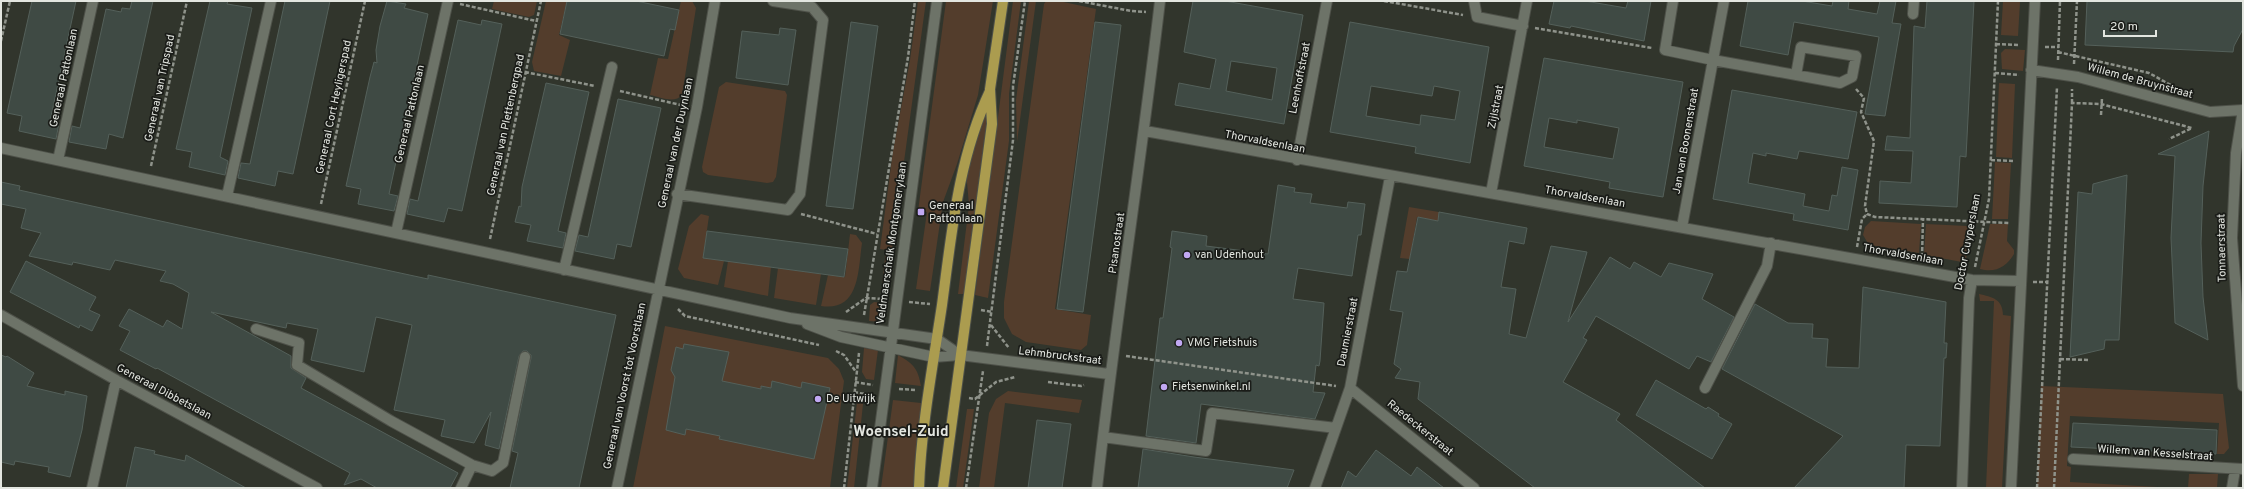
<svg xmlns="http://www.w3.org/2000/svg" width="2244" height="489" font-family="Overpass,sans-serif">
	<rect width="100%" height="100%" fill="#31352c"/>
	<path fill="#533d2c" d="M494,1H537L534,15L529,17L492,9Z
		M546,1H567L559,35L570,40L561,76L534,71L532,62Z
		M681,1H692L696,8L682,95C675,104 660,97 650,95L658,58L668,59Z
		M918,1H926L887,286L882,285L886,250L880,249L893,151L910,60Z
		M946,1H993L978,95L957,164L943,202L930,291L916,289L927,212L918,211Z
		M1013,1H1021L1009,94V141L988,298L975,295Z
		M1029,1H1036L1017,142L1016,100Z
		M1046,1H1059L1096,9L1055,309L1091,315L1087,345L1081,350L1026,342L1012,334L1004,318V302L1044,4Z
		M2003,1L2020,2L2018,36L2001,35Z
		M2005,49L2025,50L2023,71L2002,69L2001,53Z
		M726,82L785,91L787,95L776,177L773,182L767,183L708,175L703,172L702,167L719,87Z
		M1999,83L2015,84L2012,158L1996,157Z
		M985,110L988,111L964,294H958L969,205L966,171Z
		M1995,162L2011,163L2008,219H1992Z
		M1409,207L1439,212L1438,221L1417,217L1410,259L1400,258Z
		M701,214L709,216L703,258L724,261L718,285L684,278L678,269L689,226Z
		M1871,221L1921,224L1919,253L1869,245L1863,235L1865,227Z
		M1926,224L1967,226L1971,231L1966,259L1962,262L1924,255Z
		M1990,224H2008L2007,241L2014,250V254C2006,267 1996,273 1980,269Z
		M850,234L856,235L862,243C858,270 860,312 821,306L828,275L845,277Z
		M728,261L771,267L768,296L724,287Z
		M778,268L821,274L816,305L774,298Z
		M1979,294C1992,297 2003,299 2003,315L2011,316L2002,488H1986L1994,301H1980Z
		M874,302L884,303L882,322L869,321L870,305Z
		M665,326L828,358L839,369L844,381L830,488H633Z
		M864,348L878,350L874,380L866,379L862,372Z
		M898,355C914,364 918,369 921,386L895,383Z
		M2041,386L2223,394L2229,448L2224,454H2217L2219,423L2070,416L2067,466L2071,467L2070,482L2175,488H2037Z
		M1008,391L1082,400L1079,413L1005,403L994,488H979L989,413L996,399Z
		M858,394L864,395L854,488H847Z
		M893,400L921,403L915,488H881Z
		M967,409H974L963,488H956Z
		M2189,474H2218L2217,488H2188Z"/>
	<path fill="#3f4a44" stroke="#54605a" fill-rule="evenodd" d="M32,1H76L50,121L59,123L56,139L19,131L22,116L7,113Z
		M132,1H153L123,138L109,134L106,149L69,142L72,126L80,128L106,9L121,12L122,8L130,9Z
		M210,1H228L227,4L252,8L220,157L228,161L225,175L189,167L192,152L176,149Z
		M285,1H330L293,174L278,171L275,186L238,178L241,163L250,164Z
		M387,1L406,4L404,8L428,14L389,194L398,196L394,211L358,204L361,189L346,186L370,77L374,62L377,63L376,50L380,26Z
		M567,1H636L679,10L675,30L670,29L664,56L560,34Z
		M1193,1H1225L1303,15L1284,124L1175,105L1179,83L1210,89L1216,59L1184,52ZM1231,61L1277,68L1272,100L1226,91Z
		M1554,1H1585L1626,8L1628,1H1651L1644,41L1571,26L1570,28L1549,24Z
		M1748,1H1802L1832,6L1833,1H1849L1848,9L1877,14L1880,1H1896L1892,23L1901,24L1885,116L1865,114L1879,37L1794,22L1788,55L1740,46Z
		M1927,1H1974L1966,157L1960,156L1957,207L1879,203L1880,181L1911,183L1913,151L1885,150L1887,136L1910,138L1914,26L1925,28Z
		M2087,1H2243V29L2234,46L2233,52L2085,45Z
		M458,20L481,25L482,20L502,24L462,211L448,208L444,222L407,214L410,199L418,201Z
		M851,22L878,26L853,209L826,206Z
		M1095,22L1121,25L1083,312L1057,309Z
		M1350,22L1489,47L1470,163L1415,153L1416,147L1330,132ZM1371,86L1432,96L1434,86L1460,91L1455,120L1421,115L1420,125L1366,116Z
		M780,28L796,30L788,85L736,78L742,31L779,35Z
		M1544,58L1683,82L1663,197L1609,188L1610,182L1524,166ZM1549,118L1577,123V120L1619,128L1613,159L1544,147Z
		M546,83L589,92L558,231L566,233L563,248L527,241L531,225L515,222L519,206L521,207L522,187Z
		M1732,90L1857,112L1848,159L1799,151L1797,159L1766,153V156L1753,153L1748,183L1805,194L1803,206L1829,211L1832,195L1837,196L1842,167L1858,170L1848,230L1793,220L1794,214L1713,199Z
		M618,99L661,108L631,247L617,244L614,259L575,251L579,235L588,237Z
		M2209,131L2203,186L2201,243L2203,297L2208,340L2175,323L2171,238L2175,156L2158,154Z
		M2127,175L2119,340H2105L2104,349L2070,357L2078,192L2092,194L2093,184Z
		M1,182L20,186L19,190L238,238L428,279V275L616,315L579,488H510L518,453L512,451L531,358V355L527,351H523L519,356L499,449L485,445L491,412L474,443L441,436L445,420L394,410L412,325L376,317L364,372L311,360L318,329L287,323L286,328L211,312L291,356V368L306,378L301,388L458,473L450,488H377L361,479L344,485L350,473L157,368L156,369L120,350L130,331L119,326L129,309L163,327L167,320L182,329L189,293L173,284L160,281L166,271L115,260L110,270L73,262L72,265L29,256L41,233L21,228L26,209L1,204Z
		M1278,185L1295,188L1294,192L1312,194L1310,203L1347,208L1348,202L1365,204L1361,235H1358L1352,276L1298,268L1293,299L1324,303L1320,361L1319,366L1316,365L1313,392L1325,393L1315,419L1201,404L1196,443L1146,436L1160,318H1163L1172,248L1170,247L1172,231L1207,236L1206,246L1268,254Z
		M1439,212L1527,228L1524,244L1509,241L1501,287L1516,289L1509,334L1526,338L1551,246L1587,252L1568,322L1610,257L1630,269L1634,262L1661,277L1669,263L1713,274L1702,299L1734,317L1711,362L1697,356L1689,369L1596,316L1583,338L1587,340L1563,382L1620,414L1616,420L1705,488H1535L1418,399L1420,382L1395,378L1401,369L1394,364L1403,312L1390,310L1397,271L1407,272L1418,217L1438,221Z
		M707,231L848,249L844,277L703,258Z
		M26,261L96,297L89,310L100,315L92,331L80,325L79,328L10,292Z
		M1863,287L1946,302L1944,343H1947L1946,358H1944L1940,446L1906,445L1904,488H1794L1843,436L1722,369L1755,304L1788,323L1813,324L1812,338L1828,339L1826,367L1859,368Z
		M684,344L729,352L722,381L761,389V386L771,388L772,381L801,388L802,382L830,388L814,459L719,439L720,436L686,429L685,435L666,430L675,377L671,370L676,347L683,349Z
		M1,355L6,357L7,356L34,373L27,386L65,395V391L87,396L82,430L70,477L48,472L49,467L15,461L14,465L1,462Z
		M1656,380L1706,409L1708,407L1719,414L1718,416L1732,424L1712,459L1636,415Z
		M1037,420L1071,424L1062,488H1028Z
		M2073,423L2217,430L2216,454L2071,447Z
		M135,447L155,451L154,454L185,461L186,455L246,488H126Z
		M1143,449L1194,457L1294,470L1287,488H1138Z
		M1376,450L1411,476L1417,467L1444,488H1341L1348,471L1356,477Z"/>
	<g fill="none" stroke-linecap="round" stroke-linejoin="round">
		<defs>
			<path id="minor" d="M1474,1L1477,17L1523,26
				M1673,1L1665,50L1713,60L1724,1
				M1913,14L1914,1
				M2031,70L2078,77L2210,112L2243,110
				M2243,110L2236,153L2232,238L2243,386
				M1145,131L1972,280L2021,281
				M1,148L790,318L937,339L960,355
				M58,160L93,1
				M1297,160L1327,1
				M1491,193L1527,1
				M677,194L788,210L800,194L823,20L812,7L773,1
				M227,196L271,1
				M1682,227L1713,60L1840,83L1852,77L1856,56L1801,47L1796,75
				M396,233L448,1
				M564,270L612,67
				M1,315L116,380L317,488
				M807,324L841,337L934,357L960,355L1109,374
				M256,329L299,343L297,365L391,421L472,465L492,471L503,463L525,357
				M1350,388L1474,488
				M1705,388L1767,266L1771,243
				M1103,437L1206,451L1212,413L1336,428
				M2073,459L2243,469
				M92,488L116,380
				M461,488L472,465
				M617,488L697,107L715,1
				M872,488L937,1
				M1097,488C1115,325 1141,164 1160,1
				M1315,488L1350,388L1390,177
				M1962,488L1969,298L1972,280
				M2011,488L2035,1
				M2232,488L2235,470"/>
			<path id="major" d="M919,488C921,427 933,365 942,305C952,231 958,159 990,91
				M943,488L992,124L990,89L1003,1"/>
		</defs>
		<use href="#minor" stroke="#4e5149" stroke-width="12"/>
		<use href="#major" stroke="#4e5149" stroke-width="12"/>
		<path stroke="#8f938b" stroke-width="2.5" stroke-dasharray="4 2" stroke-linecap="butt" d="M1079,1L1131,11L1146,12
			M1384,1L1463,15
			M460,4L536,21
			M1535,28L1652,48
			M1,41L10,1
			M1996,44L2020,45
			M2045,47H2059
			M2058,52L2149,73L2176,88
			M2058,60L2060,1
			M2074,64L2077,1
			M525,72L595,86
			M1995,73L2019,75
			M1856,89L1864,98L1861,112L1874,141L1865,206L1867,214L1875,217L2010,223
			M620,91L685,106
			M2072,103V89
			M2101,115L2102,98
			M1991,160L2013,161
			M151,166L187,1
			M321,204L365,1
			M801,214L877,234
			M490,239L541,1
			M1857,247L1862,219L1867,214
			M1922,257L1923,219
			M1975,267L1989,199L1998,1
			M2033,282H2047
			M909,302L930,304
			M678,309L685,316L819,345
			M981,310L992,312
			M846,312L866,298L884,299
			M864,315L908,57L915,1
			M991,325L1009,348
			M987,346L1013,140V86L1025,1
			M836,351L844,355L856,372
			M1126,356L1336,386
			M2060,359L2088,360
			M855,382L873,385
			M1048,382L1081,386L1084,385
			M899,389L916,390
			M854,392L870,395
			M969,398L975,399L996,382L1015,377
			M844,488L859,353
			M966,488L983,371
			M2037,488L2057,87
			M2054,488L2072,103L2101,104L2192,128L2169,139"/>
		<use href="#minor" stroke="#6d7368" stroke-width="10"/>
		<use href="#major" stroke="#ab9c4f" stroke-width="10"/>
	</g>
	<g fill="#c1a8f3" stroke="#1a1c18" stroke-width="1.5">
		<rect x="917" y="208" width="8" height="8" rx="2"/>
		<circle cx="1187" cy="255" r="4"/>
		<circle cx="1179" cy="343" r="4"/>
		<circle cx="1164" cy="387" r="4"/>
		<circle cx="818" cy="399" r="4"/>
	</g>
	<g text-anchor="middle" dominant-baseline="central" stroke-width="3.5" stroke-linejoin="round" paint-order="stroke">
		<g font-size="11" fill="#e3e6e0" stroke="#1a1c18">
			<text transform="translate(64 78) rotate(-78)">Generaal Pattonlaan</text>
			<text transform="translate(1300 78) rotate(-79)">Leenhoffstraat</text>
			<text transform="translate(2140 81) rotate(15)">Willem de Bruynstraat</text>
			<text transform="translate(160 88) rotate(-78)">Generaal van Tripspad</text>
			<text transform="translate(334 107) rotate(-78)">Generaal Cort Heyligerspad</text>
			<text transform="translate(1496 107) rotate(-79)">Zijlstraat</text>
			<text transform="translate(410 114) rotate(-77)">Generaal Pattonlaan</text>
			<text transform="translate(506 125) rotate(-78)">Generaal van Plettenbergpad</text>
			<text transform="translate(1686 141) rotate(-80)">Jan van Boonenstraat</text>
			<text transform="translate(1265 142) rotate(11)">Thorvaldsenlaan</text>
			<text transform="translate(676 143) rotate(-78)">Generaal van der Duynlaan</text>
			<text transform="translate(1585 197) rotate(10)">Thorvaldsenlaan</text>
			<text transform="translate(1968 242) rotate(-79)">Doctor Cuyperslaan</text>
			<text transform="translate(892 243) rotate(-82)">Veldmaarschalk Montgomerylaan</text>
			<text transform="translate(1117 243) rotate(-82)">Pisanostraat</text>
			<text transform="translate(2222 248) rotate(-91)">Tonnaerstraat</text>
			<text transform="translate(1903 255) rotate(10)">Thorvaldsenlaan</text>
			<text transform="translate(1348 332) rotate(-79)">Daumierstraat</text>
			<text transform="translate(1060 356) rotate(7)">Lehmbruckstraat</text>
			<text transform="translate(625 386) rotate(-78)">Generaal van Voorst tot Voorstlaan</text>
			<text transform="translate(164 392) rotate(28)">Generaal Dibbetslaan</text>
			<text transform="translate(1420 428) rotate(39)">Raedeckerstraat</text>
			<text transform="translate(2155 453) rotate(4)">Willem van Kesselstraat</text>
		</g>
		<g font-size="11" fill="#e3e6e0" stroke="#1a1c18" text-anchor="start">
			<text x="929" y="206">Generaal<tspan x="929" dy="13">Pattonlaan</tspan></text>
			<text x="1195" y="255">van Udenhout</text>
			<text x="1187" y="343">VMG Fietshuis</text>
			<text x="1172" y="387">Fietsenwinkel.nl</text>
			<text x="826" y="399">De Uitwijk</text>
		</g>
		<g font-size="15" font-weight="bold" fill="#e3e6e0" stroke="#1a1c18">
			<text x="901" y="432">Woensel-Zuid</text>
		</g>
	</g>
	<rect width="2244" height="489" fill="none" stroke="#e3e6e0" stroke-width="4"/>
	<path d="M2104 30v6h52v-6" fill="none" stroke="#e3e6e0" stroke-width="2"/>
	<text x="2110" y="30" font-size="12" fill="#e3e6e0" stroke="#1a1c18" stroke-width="3" paint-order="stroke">20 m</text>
</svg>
